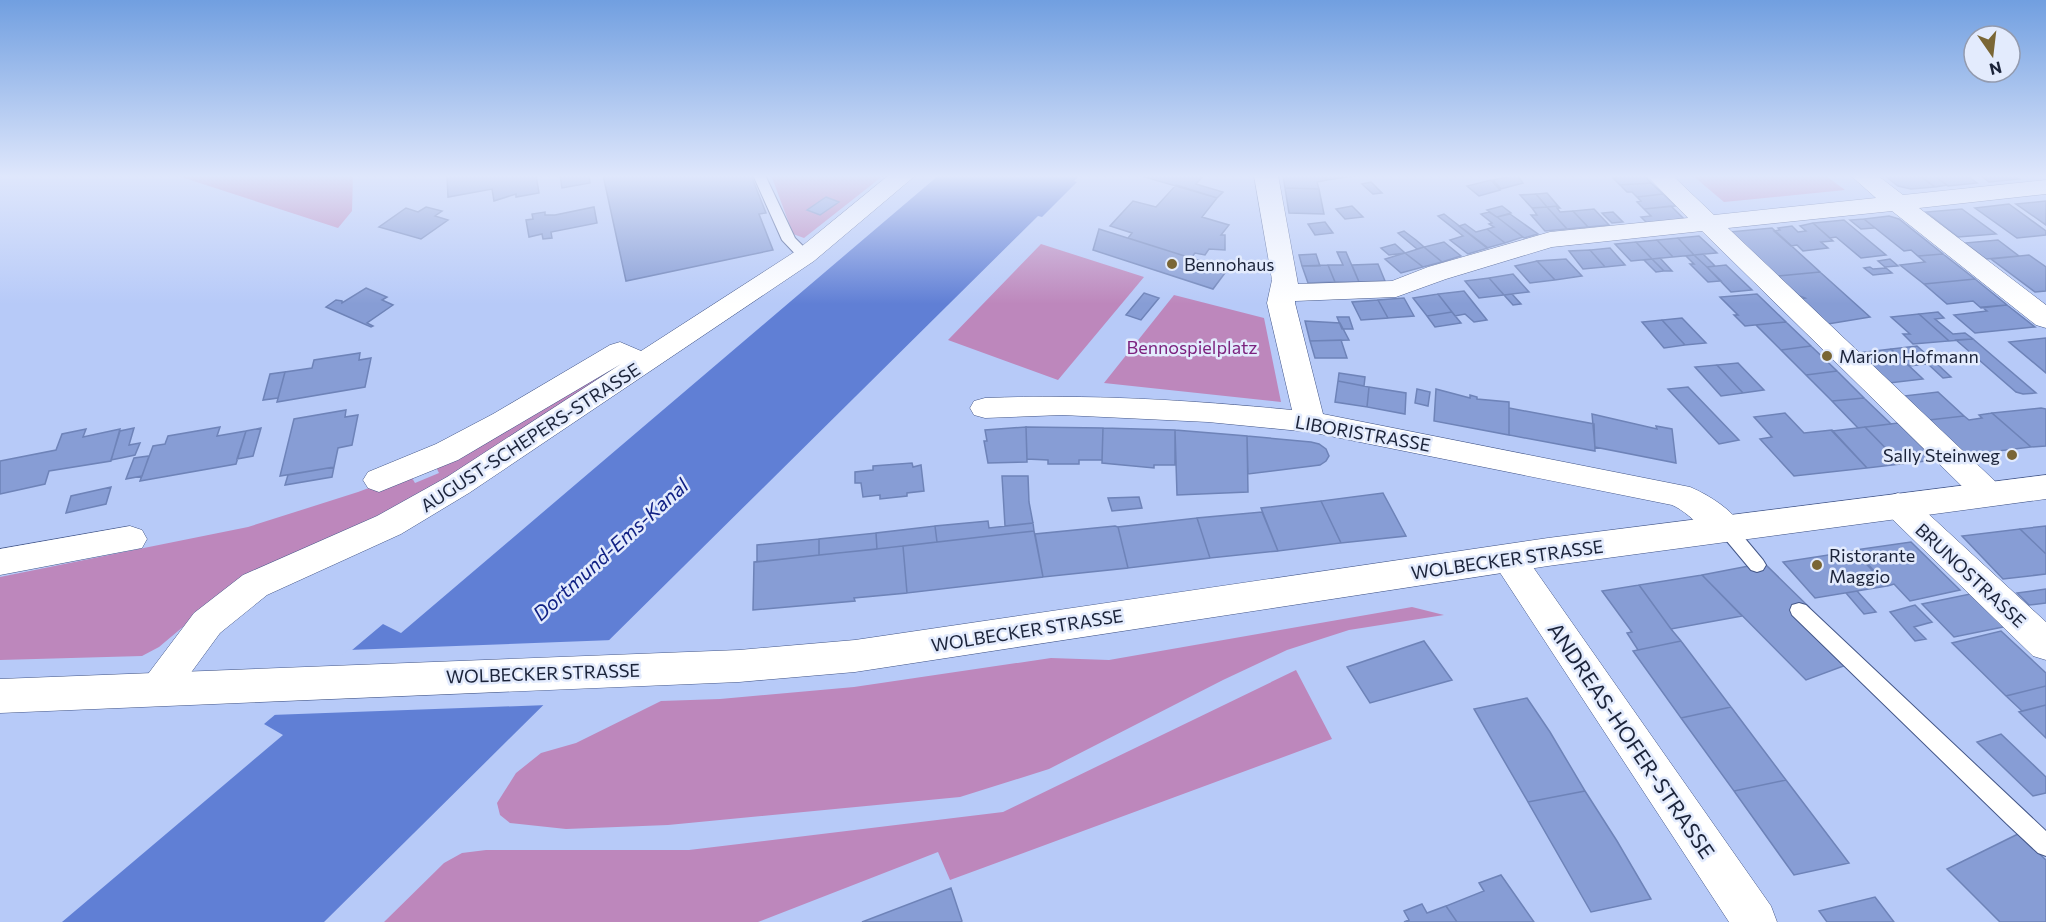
<svg xmlns="http://www.w3.org/2000/svg" width="2046" height="922" font-family="Commissioner,sans-serif">
	<rect width="100%" height="100%" fill="#b7caf8"/>
	<path fill="#bd87bc" d="M175,175H353L352,211L338,228Z
		M771,175H884L804,238L793,234Z
		M1692,175H1825L1845,190L1724,202Z
		M1041,244L1144,277L1058,380L948,340Z
		M1174,295L1264,318L1281,402L1104,383Z
		M628,359L449,479L184,626L159,647L142,656L0,660V577L248,527L358,492L409,473L415,483L439,473L434,463Z
		M1412,607L1444,615L1349,630L1287,650L1223,680L1049,769L960,797L668,825L566,829L510,823L500,815L497,803L516,773L541,753L576,743L661,701L720,699L854,687L1051,658L1109,660Z
		M1296,670L1332,739L950,880L938,852L758,922H384L444,863L462,853L486,850H689L1003,812Z"/>
	<path fill="#607fd5" d="M939,175H1080L1074,181L1077,182L1042,217L1038,216L324,922H62L283,735L264,724L383,624L401,633Z"/>
	<path fill="#b7caf8" d="M613,640L548,705L271,715L348,650Z"/>
	<path fill="#879dd5" stroke="#6e83b8" stroke-width="1.5" d="M447,175H536L539,193L516,197V194L494,201L492,189L448,197Z
		M560,175H589L590,183L562,188Z
		M603,175H751L766,213L759,214L773,250L626,281Z
		M1138,175H1204L1196,184L1223,192L1217,198Z
		M1283,175H1322L1327,180L1317,182L1319,189L1285,188Z
		M1322,175H1353L1354,176L1327,180Z
		M1517,175L1523,183L1501,189L1493,180Z
		M1615,175H1644L1651,183L1620,185L1613,178H1618Z
		M1884,175H1919L1935,187L1911,189L1898,186Z
		M1933,175H1966L1977,183L1948,186Z
		M1980,175H2012L2019,179L1989,182Z
		M1934,176L1947,185L1935,187L1921,177Z
		M1491,180L1500,190L1479,196L1467,186Z
		M1371,182L1382,193L1373,194L1362,184Z
		M1651,183L1663,194L1637,197L1632,192H1627L1620,185Z
		M1176,185L1217,198L1202,217L1229,225L1221,235H1225V250L1209,249L1205,255L1195,253L1191,258L1128,238L1132,233L1110,226L1133,201L1156,207Z
		M1285,188L1319,189L1324,214L1289,213Z
		M1547,193L1558,206L1547,207L1536,194Z
		M1536,194L1547,207L1532,208L1520,195Z
		M1663,194L1676,206L1644,209L1637,202L1641,201L1637,197Z
		M826,197L839,202L820,215L807,210Z
		M2046,201V225L2016,204Z
		M2009,204L2046,231V235L2017,238L1975,208Z
		M1352,206L1363,217L1345,219L1336,209Z
		M1502,206L1511,213L1497,217L1487,210Z
		M1558,206L1560,208H1557L1560,212L1573,211L1588,227L1567,229L1547,207Z
		M1671,206L1685,220L1647,223L1641,217L1651,216L1644,209Z
		M426,207L442,211L435,216L448,220L421,239L379,227L406,208L418,212Z
		M594,207L597,223L551,232L552,238L543,239L542,234L529,237L526,220L533,219L532,214L545,212V215H555Z
		M1547,207L1567,229L1545,231L1531,215H1537L1532,208Z
		M1594,209L1609,225L1588,227L1573,211Z
		M1962,209L1996,234L1958,237L1926,212Z
		M1489,212L1497,217L1523,237L1505,243L1487,229L1494,227L1489,224L1492,223L1481,214Z
		M1613,212L1623,222L1612,223L1602,213Z
		M1444,214L1453,221L1488,248L1468,254L1450,240L1463,236L1438,216Z
		M1510,214L1538,234L1524,238L1497,217Z
		M1889,216L1899,219L1943,254L1918,256L1911,250L1904,251L1864,219Z
		M1864,219L1875,228L1861,229L1850,220Z
		M1844,220L1886,255L1861,258L1836,237L1830,238L1813,223Z
		M1325,222L1333,233L1315,235L1308,224Z
		M1813,223L1833,241L1821,242L1828,248L1803,251L1797,245L1791,246L1774,231L1780,230L1778,228L1792,226L1798,232L1806,231L1800,226Z
		M1465,224L1476,232L1487,229L1505,243L1487,248L1459,226Z
		M1772,228L1820,272L1777,276L1729,232Z
		M1099,229L1191,258L1228,269L1213,289L1093,250Z
		M1404,231L1416,240L1424,247L1417,249L1398,233Z
		M1699,236L1717,253L1694,255L1678,238Z
		M1678,238L1694,255L1673,257L1657,240Z
		M1657,240L1673,257L1652,259L1636,242Z
		M1998,240L2019,256L1986,259L1965,243Z
		M1444,242L1461,256L1442,262L1424,247Z
		M1636,242L1652,259L1631,261L1615,244Z
		M1395,244L1405,253L1389,255L1381,248Z
		M1424,247L1442,262L1423,267L1405,253Z
		M1610,248L1625,265L1605,267L1590,250Z
		M1590,250L1605,267L1583,269L1569,251Z
		M1337,252H1346L1359,282H1335L1328,265H1343Z
		M1405,253L1423,267L1401,273L1385,259Z
		M1316,254L1320,266H1302L1299,255Z
		M1703,254L1715,266L1707,267L1694,255Z
		M1943,254L1975,279L1924,284L1900,265L1925,262L1918,256Z
		M1694,255L1707,267L1721,281L1708,282L1690,264H1694L1686,256Z
		M2029,255L2046,267V291L2035,292L1991,259Z
		M1660,258L1672,271H1664L1652,259Z
		M1566,259L1582,276L1555,280L1537,261Z
		M1652,259L1664,271L1656,272L1644,260Z
		M1890,259L1898,266L1885,267L1878,261Z
		M1537,261L1555,280L1530,283L1515,266Z
		M1378,264L1385,281L1359,282L1352,265Z
		M1328,265L1335,282L1308,283L1302,266Z
		M1726,265L1752,290L1731,292L1707,267Z
		M1870,267L1873,269L1886,268L1892,273L1873,275L1864,268Z
		M1820,272L1870,317L1828,324L1801,299L1805,298L1797,295L1777,276Z
		M1513,274L1529,292L1504,295L1489,278Z
		M1489,278L1504,295L1479,298L1465,281Z
		M1975,279L2007,305L1981,308L1973,301L1947,304L1924,284Z
		M366,288L387,297L382,300L393,305L367,323L373,326L371,327L326,307L336,300L342,301V303Z
		M1464,291L1487,320L1474,322L1465,314L1455,316L1438,294Z
		M1144,293L1159,298L1141,320L1126,315Z
		M1438,294L1452,312L1427,316L1413,298Z
		M1512,294L1521,304L1513,305L1504,295Z
		M1757,294L1786,322L1745,326L1734,315H1738L1720,297Z
		M1404,298L1414,316L1388,318L1378,300Z
		M1378,300L1388,318L1361,320L1352,302Z
		M2007,305L2035,327L1975,333L1954,315L1987,311L1982,307Z
		M1452,312L1461,323L1435,327L1427,316Z
		M1938,312L1944,318L1935,319L1953,334L1965,333L1973,339L1949,341L1919,314Z
		M1919,314L1949,341L1913,344L1903,334H1910L1891,317Z
		M1337,317H1349L1353,329H1342Z
		M1682,318L1706,343L1685,345L1662,320Z
		M1662,320L1685,345L1664,348L1642,322Z
		M1305,321L1340,323L1349,340L1310,341Z
		M1786,322L1811,346L1781,350L1756,325Z
		M2046,338V373L2009,342Z
		M1973,339L2036,393L2023,394L2016,392L1956,340Z
		M1341,340L1347,358H1315L1310,341Z
		M1811,346L1837,371L1806,375L1781,350Z
		M1917,346L1936,363L1909,366L1891,349Z
		M1891,349L1923,379L1889,383L1857,353Z
		M360,353L359,360L371,358L365,387L277,402L285,372L312,368L314,360Z
		M1738,363L1764,390L1743,393L1717,365Z
		M1936,363L1951,377L1943,378L1928,364Z
		M1717,365L1743,393L1721,396L1695,367Z
		M1837,371L1864,398L1832,401L1806,375Z
		M285,372L278,398L263,400L270,374Z
		M1339,373L1365,377L1364,386L1338,381Z
		M1338,381L1369,387L1367,407L1335,402Z
		M1369,387L1406,393L1405,414L1367,407Z
		M1688,387L1739,440L1719,444L1668,389Z
		M1417,389L1430,392L1428,406L1415,403Z
		M1436,389L1470,398V395L1477,397V399L1509,402V435L1434,421Z
		M1938,392L1964,416L1929,420L1904,396Z
		M1864,398L1891,424L1858,428L1832,401Z
		M1509,408L1594,424L1595,451L1509,435Z
		M2041,408L2046,409V446L2031,447L1992,413Z
		M346,410L345,417L358,415L352,445L338,448L334,467L280,476L294,419Z
		M1785,413L1804,433L1832,430L1867,468L1794,476L1760,439L1772,437L1754,417Z
		M1992,413L2031,447L1965,455L1928,420L1964,416L1969,420L1982,418L1979,415Z
		M1592,414L1657,429L1656,426L1672,429L1676,463L1595,447Z
		M1898,423L1935,460L1901,464L1865,427Z
		M220,427L217,436L246,431L236,464L140,481L153,446L165,444L168,436Z
		M1026,427L1103,428L1102,460H1079V464H1048V460L1027,459Z
		M1026,427L1027,462L988,463L984,441H987L985,430Z
		M1865,427L1901,464L1867,468L1832,431Z
		M134,428L129,445L140,443L135,455L111,460L120,431Z
		M261,428L253,456L237,459L246,431Z
		M1103,428L1175,430V465H1154V468L1102,463Z
		M86,429L83,437L120,429L111,461L49,471L45,484L0,494V461L56,450L62,434Z
		M1175,430L1247,436L1248,492L1177,495Z
		M1247,436L1311,442L1319,444L1326,449L1329,456L1326,461L1320,465L1248,474Z
		M149,456L142,476L126,479L134,458Z
		M912,463L913,467L921,465L924,491L907,493V496L880,499V495L863,497L861,483H855V472L873,470V466Z
		M334,467L332,477L285,485L288,475Z
		M1002,476H1028L1029,502L1033,523L1005,526Z
		M111,487L106,504L66,513L71,496Z
		M1383,493L1406,536L1341,543L1321,501Z
		M1139,497L1142,508L1112,511L1108,498Z
		M1321,501L1341,543L1278,551L1261,508Z
		M1262,512L1278,551L1210,558L1197,518Z
		M1197,518L1210,558L1128,568L1118,527Z
		M988,521L989,528L1033,523L1034,531L937,542L935,526Z
		M935,526L937,542L877,549L876,533Z
		M1115,526L1118,527L1128,568L1043,577L1035,534Z
		M2046,526V554L2020,529Z
		M2020,529L2046,554V574L2003,579L1962,536Z
		M1034,531L1043,577L907,593L903,546Z
		M876,533L877,549L819,555V539Z
		M819,539V555L757,562V545Z
		M1911,542L1960,590L1910,601L1894,584L1888,586L1855,550Z
		M903,546L907,593L854,598L855,601L753,610L754,562Z
		M1854,551L1887,586L1815,598L1783,562Z
		M1764,563L1809,607L1792,611L1849,664L1806,680L1702,575Z
		M1702,575L1742,616L1671,629L1639,585Z
		M1639,585L1671,629L1681,641L1638,650L1627,633L1632,632L1602,591Z
		M2046,589V603L2029,605L2017,593Z
		M1857,591L1876,612L1864,614L1846,593Z
		M1975,593L2008,626L1954,637L1922,604Z
		M1915,605L1932,622L1914,627L1926,639L1915,641L1890,612Z
		M2001,631L2046,673V686L2006,696L1952,643Z
		M1424,641L1452,680L1370,703L1347,667Z
		M1681,641L1731,707L1681,718L1633,651Z
		M2046,686V705L2022,711L2006,696Z
		M1527,698L1550,732L1585,791L1528,802L1474,709Z
		M2046,705V738L2019,712Z
		M1731,707L1786,780L1734,791L1681,718Z
		M2001,734L2046,777V793L2033,796L1977,742Z
		M1786,780L1849,863L1794,875L1734,791Z
		M1585,791L1617,841L1651,899L1591,912L1528,802Z
		M2018,834L2046,860V922H2000L1947,869Z
		M1501,875L1534,922H1457L1446,906L1484,891L1479,883Z
		M951,888L962,921L960,922H862Z
		M1875,897L1894,922H1827L1819,911Z
		M1422,904L1427,913L1446,906L1457,922H1404L1409,920L1404,911Z"/>
	<g fill="none" stroke-linecap="round" stroke-linejoin="round">
		<defs>
			<path id="lane" d="M753,175H765L795,238L810,253L812,256L810,259H800L782,240Z
				M1726,521L1732,523L1763,560L1766,565L1763,570L1757,572L1751,570L1720,533L1717,528L1720,523Z
				M1799,603L1806,605L2046,831V856L2038,853L2007,824L1792,615L1790,610L1792,605Z"/>
			<path id="street" d="M889,175H916L814,261L469,493L401,534L267,595L220,633L171,700L158,705L145,700L139,689L145,678L194,613L243,575L377,516L447,477L621,364L458,460L379,492L368,488L363,480L368,472L436,444L493,414L610,345L620,342L641,351L796,251Z
				M1254,175H1278L1298,284L1392,281L1428,267L1550,232L1688,218L1646,175H1672L1714,215L1876,198L1850,175H1877L1903,195L2046,180V194L1919,208L2046,305V328L2036,325L1892,211L1728,228L1999,485L2004,493L1999,501L1988,505L1977,501L1702,231L1552,247L1446,279L1396,297L1295,301V303L1323,414L1690,487C1709,495 1733,510 1743,528L1738,537C1709,546 1697,516 1672,505L1310,432L1208,422L1062,415L985,418L974,415L970,408L974,401L985,398C1088,394 1190,400 1292,410L1267,303L1272,280Z
				M1898,493L1910,497L2046,622V660L2033,656L1886,513L1882,505L1886,497Z
				M130,526L142,530L147,539L142,548L0,575V549Z
				M1509,546L1521,550L1771,906L1777,922H1729L1497,568L1492,559L1497,550Z"/>
			<path id="secondary" d="M2046,475V499L1548,566L855,672L739,682L0,713V679L739,650L855,640L1548,538Z"/>
		</defs>
		<use href="#lane" stroke="#435688" stroke-width="2"/>
		<use href="#street" stroke="#435688" stroke-width="1"/>
		<use href="#secondary" stroke="#435688" stroke-width="1"/>
		<use href="#lane" fill="#fff" fill-rule="evenodd"/>
		<use href="#street" fill="#fff" fill-rule="evenodd"/>
		<use href="#secondary" fill="#fff" fill-rule="evenodd"/>
	</g>
	<linearGradient id="sky" x2="0" y2="1"><stop stop-color="#719fe0"/><stop offset="0.58" stop-color="#dfe7fc"/><stop offset="1" stop-color="#dfe7fc" stop-opacity="0"/></linearGradient>
	<rect width="2046" height="304" fill="url(#sky)"/>
	<g fill="#7a6635" stroke="#e3ebfd" stroke-width="2">
		<circle cx="1172" cy="264" r="6"/>
		<circle cx="1827" cy="356" r="6"/>
		<circle cx="2012" cy="455" r="6"/>
		<circle cx="1817" cy="565" r="6"/>
	</g>
	<g text-anchor="middle" dominant-baseline="central" stroke-width="5" stroke-linejoin="round" paint-order="stroke">
		<g font-size="18" fill="#1b2339" stroke="#e3ebfd" text-anchor="start">
			<text x="1184" y="264">Bennohaus</text>
			<text x="1839" y="356">Marion Hofmann</text>
			<text x="2000" y="455" text-anchor="end">Sally Steinweg</text>
			<text x="1829" y="555">Ristorante<tspan x="1829" dy="21">Maggio</tspan></text>
		</g>
		<g font-size="18" fill="#7c227e" stroke="#e3ebfd">
			<text x="1192" y="347">Bennospielplatz</text>
		</g>
		<g font-size="18" fill="#1b2339" stroke="#e3ebfd">
			<text transform="translate(1363 433) rotate(10)">LIBORISTRASSE</text>
			<text transform="translate(530 437) rotate(-33)">AUGUST-SCHEPERS-STRASSE</text>
			<text transform="translate(1507 559) rotate(-8)">WOLBECKER STRASSE</text>
			<text transform="translate(1971 575) rotate(43)">BRUNOSTRASSE</text>
			<text transform="translate(1027 630) rotate(-9)">WOLBECKER STRASSE</text>
			<text transform="translate(543 673) rotate(-2)">WOLBECKER STRASSE</text>
		</g>
		<g font-size="20" font-style="italic" fill="#102084" stroke="#e3ebfd">
			<text transform="translate(610 549) rotate(-42)">Dortmund-Ems-Kanal</text>
		</g>
		<g font-size="21" fill="#1b2339" stroke="#e3ebfd">
			<text transform="translate(1632 740) rotate(56)">ANDREAS-HOFER-STRASSE</text>
		</g>
	</g>
	<g transform="translate(1992 54) rotate(166)"><circle r="28" fill="#e3ebfd" stroke="#939baf" stroke-width="1.5"/>
	<path d="M0-4.5L10 22L0 15L-10 22Z" fill="#7a6635"/>
	<text y="-9" font-size="16" font-weight="bold" text-anchor="middle" fill="#1b2339">N</text>
	</g>
</svg>
